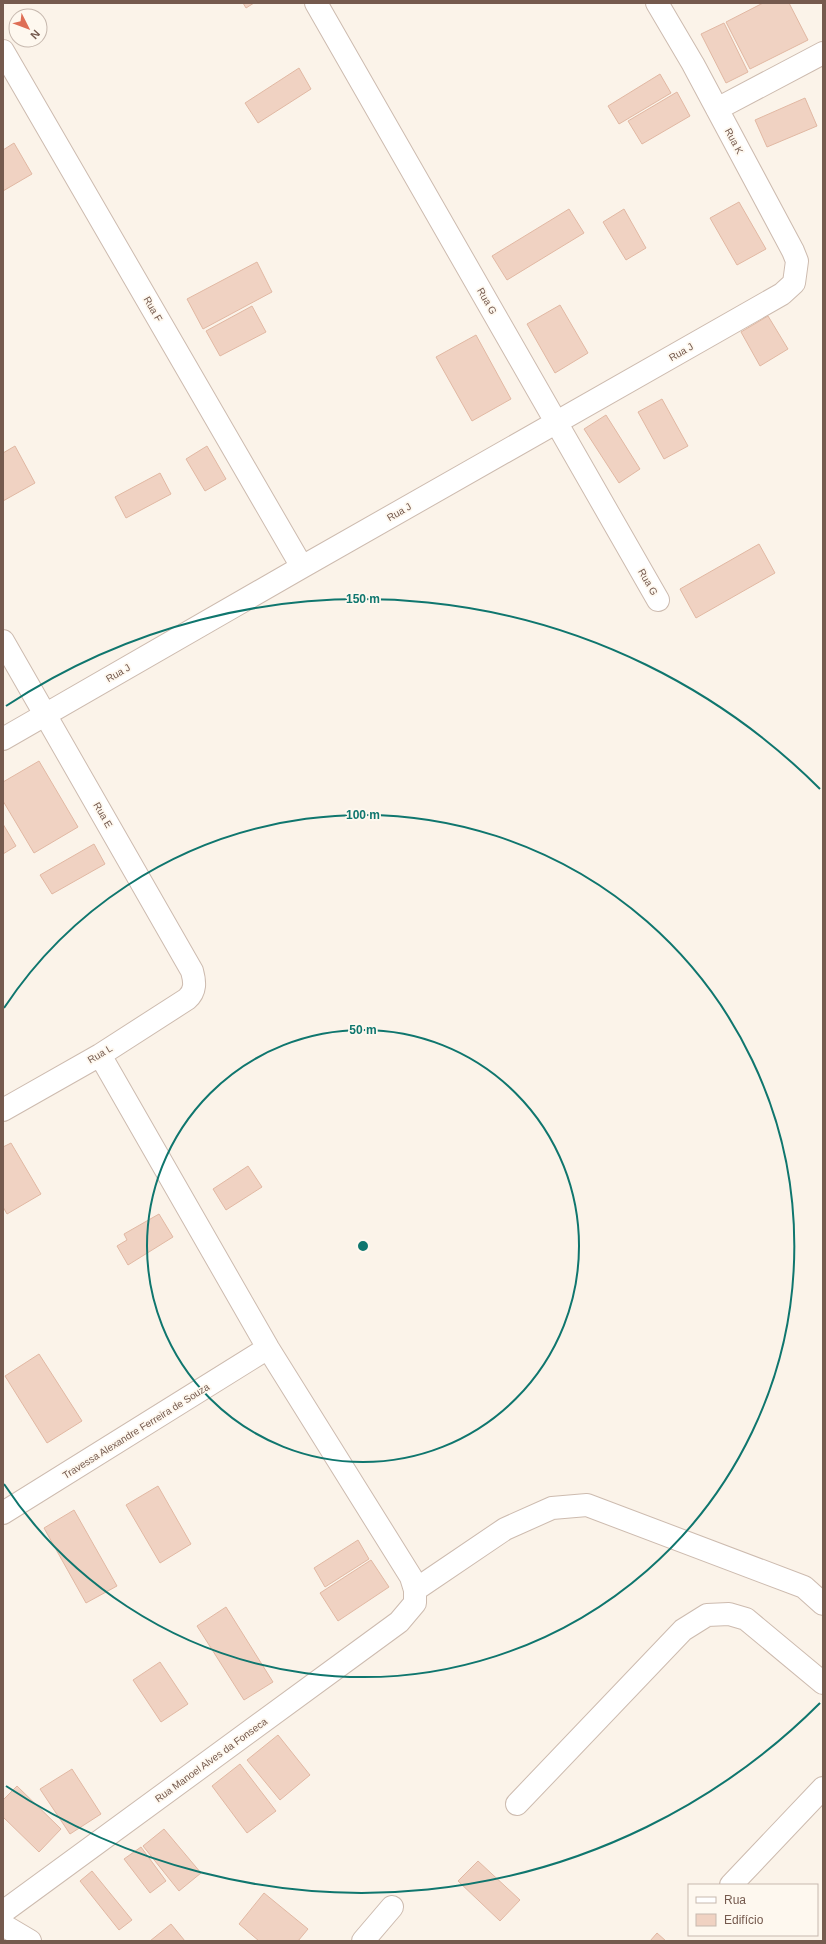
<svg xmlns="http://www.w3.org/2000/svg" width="826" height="1944" font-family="Helvetica,sans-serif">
	<rect width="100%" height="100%" fill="#fbf3e9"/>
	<path fill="#f0d2c2" stroke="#e1b8a3" d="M243,3H254L246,8Z
		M763,3H789L808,40L750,69L726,22Z
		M724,23L748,72L726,83L701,34Z
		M299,68L311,89L258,123L245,103Z
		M660,74L671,93L619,124L608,106Z
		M677,92L690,116L642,144L628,121Z
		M805,98L817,126L767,147L755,120Z
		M14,143L32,174L3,191V150Z
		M739,202L766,249L737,265L710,218Z
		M569,209L584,233L507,280L492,256Z
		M624,209L646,248L626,260L603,222Z
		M257,262L272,292L203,329L187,299Z
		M560,305L588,353L555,373L527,324Z
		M252,306L266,332L220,356L206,331Z
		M768,316L788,349L760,366L741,332Z
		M476,335L511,399L472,421L436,357Z
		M662,399L688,446L664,459L638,412Z
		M606,415L640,469L619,483L584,429Z
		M15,446L35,483L3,501V453Z
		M207,446L226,479L205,491L186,459Z
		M160,473L171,494L126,518L115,497Z
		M759,544L775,573L696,618L680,589Z
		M39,761L78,827L34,853L3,801V782Z
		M3,824L16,846L3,854Z
		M94,844L105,864L52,894L40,875Z
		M11,1143L41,1194L7,1214L3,1207V1147Z
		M248,1166L262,1187L226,1210L213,1189Z
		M159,1214L173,1237L128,1265L117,1246L127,1240L124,1234Z
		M39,1354L82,1421L47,1443L5,1376Z
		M158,1486L191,1544L160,1563L126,1505Z
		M74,1510L117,1586L86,1603L44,1528Z
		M358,1540L369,1559L325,1587L314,1568Z
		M371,1560L389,1587L338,1621L320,1593Z
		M226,1607L273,1682L244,1700L197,1626Z
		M160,1662L188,1704L161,1722L133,1680Z
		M278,1735L310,1775L280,1800L247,1760Z
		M240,1764L276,1811L247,1833L212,1786Z
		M72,1769L101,1814L70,1834L40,1789Z
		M17,1786L61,1829L39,1852L3,1817V1800Z
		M164,1829L201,1873L179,1891L143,1846Z
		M141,1847L166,1881L150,1893L124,1859Z
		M478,1861L520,1900L500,1921L458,1881Z
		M92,1871L132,1920L119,1930L80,1881Z
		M264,1893L308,1929L298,1941H259L239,1924Z
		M171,1924L185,1941H150Z
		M657,1933L666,1941H650Z"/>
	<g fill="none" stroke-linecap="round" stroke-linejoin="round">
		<defs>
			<path id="street" d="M316,3L658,600
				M3,51L302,567
				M717,109L823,53
				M3,641L192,971C195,982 196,991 187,999L100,1055L3,1110
				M3,739L302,567L782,294L794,283L797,261L793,251L693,64L657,3
				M3,1513L268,1348
				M415,1590L505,1529L552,1508L587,1505L804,1587L823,1604
				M517,1804L683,1630L707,1615L729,1614L746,1619L823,1683
				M731,1885L823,1788
				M3,1912L399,1622L415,1603V1590L411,1577L268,1348L100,1055
				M3,1925L30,1941
				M363,1941L392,1907"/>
		</defs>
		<use href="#street" stroke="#cdbbaf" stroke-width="24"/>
		<use href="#street" stroke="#fff" stroke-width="22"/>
	</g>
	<g fill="none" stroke="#0f766e" stroke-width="2">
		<circle cx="363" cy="1246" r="216"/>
		<path d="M4 1008A431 431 0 1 1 4 1484"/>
		<path d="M820 1703A647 647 0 0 1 6 1786M6 706A647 647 0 0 1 820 789"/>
	</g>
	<g text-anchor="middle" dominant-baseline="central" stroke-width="3.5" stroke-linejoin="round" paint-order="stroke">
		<g font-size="10" fill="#755a4e" stroke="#fef8ef">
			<text transform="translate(734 141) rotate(62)">Rua K</text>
			<text transform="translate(487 301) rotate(60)">Rua G</text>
			<text transform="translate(153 309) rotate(60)">Rua F</text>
			<text transform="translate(681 352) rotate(-30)">Rua J</text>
			<text transform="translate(399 512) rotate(-30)">Rua J</text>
			<text transform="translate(648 582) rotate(60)">Rua G</text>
			<text transform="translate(118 673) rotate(-30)">Rua J</text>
			<text transform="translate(103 815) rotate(60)">Rua E</text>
			<text transform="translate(100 1054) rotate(-31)">Rua L</text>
			<text transform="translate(136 1431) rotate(-32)">Travessa Alexandre Ferreira de Souza</text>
			<text transform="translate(211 1760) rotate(-36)">Rua Manoel Alves da Fonseca</text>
		</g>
	</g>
	<circle cx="363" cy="1246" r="6" fill="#0f766e" stroke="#fef8ef" stroke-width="2"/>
	<g font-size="12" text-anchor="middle" font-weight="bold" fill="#0f766e" stroke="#fef8ef" stroke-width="3.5" stroke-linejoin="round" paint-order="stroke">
		<text x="363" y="603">150 m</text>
		<text x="363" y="819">100 m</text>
		<text x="363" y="1034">50 m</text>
	</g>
	<rect width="826" height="1944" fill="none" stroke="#755a4e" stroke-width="8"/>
	<rect x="688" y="1884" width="130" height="52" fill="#fef8ef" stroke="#c7b9af"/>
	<rect x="696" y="1897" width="20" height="6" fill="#ffffff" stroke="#c7b9af"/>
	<text x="724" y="1904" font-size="12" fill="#755a4e">Rua</text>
	<rect x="696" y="1914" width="20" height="12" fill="#f0d2c2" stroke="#c7b9af"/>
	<text x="724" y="1924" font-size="12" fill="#755a4e">Edifício</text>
	<g transform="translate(28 28) rotate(132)"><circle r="19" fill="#fef8ef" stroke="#c7b9af"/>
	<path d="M0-3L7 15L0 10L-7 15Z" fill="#de6e55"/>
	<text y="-6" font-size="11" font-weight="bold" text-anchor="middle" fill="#755a4e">N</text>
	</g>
</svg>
